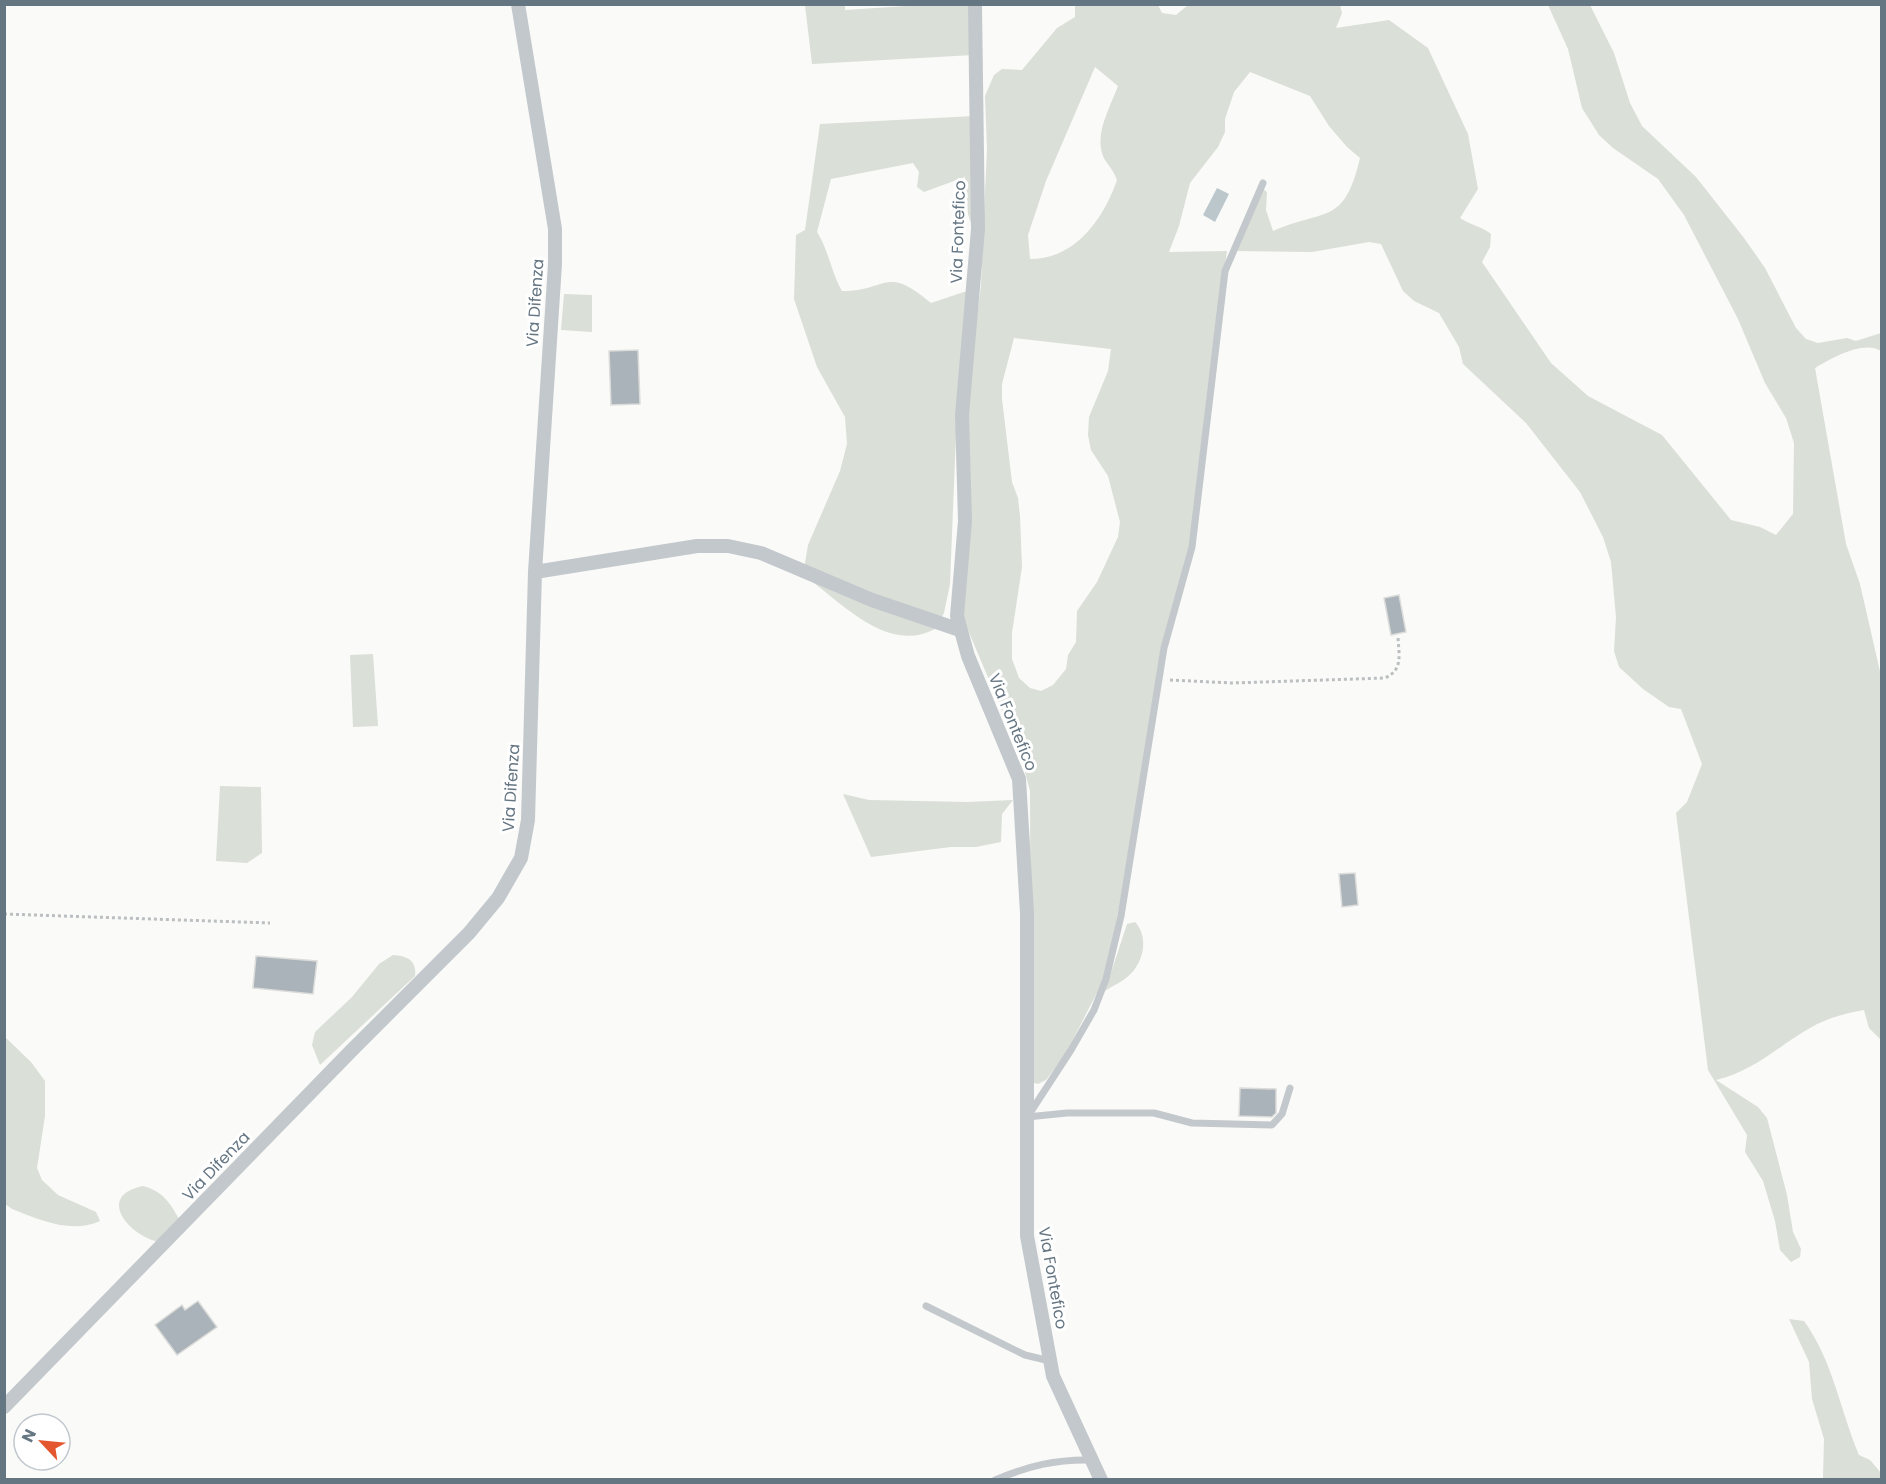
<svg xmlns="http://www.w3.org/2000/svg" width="1886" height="1484" font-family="Poppins,sans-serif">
	<rect width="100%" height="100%" fill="#fafaf8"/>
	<path fill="#dadfd7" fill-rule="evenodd" d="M937,4L970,5L973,55L812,64L805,5H845V10Z
		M1075,5H1158L1162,13L1176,15L1188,5H1340L1342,13L1336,28L1389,20L1428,48L1468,134L1478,189L1460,218C1470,225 1481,226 1491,234L1490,247L1482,262L1551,363L1588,396L1662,435L1731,520L1760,527L1776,535L1793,514L1794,443L1786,418L1765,383L1738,319L1684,215L1658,179L1613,148L1599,135L1582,108L1568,49L1548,5H1590L1614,53L1630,103L1642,126L1696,177L1744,238L1765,268L1796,328L1806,339L1818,343L1847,338L1856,341L1881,333V351C1863,340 1832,358 1815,368L1846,544L1860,584L1881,676V1040L1869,1028L1864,1010C1846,1013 1827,1018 1810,1028C1777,1047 1754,1071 1716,1080L1758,1107L1767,1118L1787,1195L1793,1232L1801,1249L1800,1257L1791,1262L1780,1250L1775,1221L1763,1181L1745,1152L1747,1135L1708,1070L1676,813L1687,802L1702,764L1681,709L1669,707L1643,689L1619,667L1614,651L1616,617L1611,562L1603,537L1580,492L1526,423L1463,364L1459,347L1439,313L1414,301L1403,291L1381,244L1369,242L1312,252L1237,251L1263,189L1267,192L1266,210L1273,231C1326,208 1344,226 1360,158L1347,147L1329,126L1310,96L1250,72L1234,92L1225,119V132L1218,147L1190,183L1179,226L1169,252L1227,251L1208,385L1191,538L1162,649L1134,834L1105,977L1065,1055L1046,1080L1038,1084L1031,1082L1030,791L1020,753L962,616L966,402L981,285L987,149L985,96L994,75L1002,69L1022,70L1057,28L1075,17ZM1095,67L1118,86C1110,108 1092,137 1105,160C1110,167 1114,172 1117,180C1103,220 1075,259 1030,259L1028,235L1046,181ZM1014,338L1111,349L1108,371L1089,417L1088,435L1091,450L1108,476L1120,522L1118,537L1097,582L1077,611L1076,642L1068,655L1066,669L1053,685L1041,691L1030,688L1019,678L1012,659V633L1022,567L1020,516L1018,498L1012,482L1002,399V384Z
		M974,116L972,226L968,214L965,177L924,192L917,187L919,172L913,163L831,179L817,232C829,251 831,272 842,291C888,291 885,264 931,303L970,290L957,409L950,584L944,613L935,629C886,655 840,600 803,575L808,545L840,471L847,444L845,417L817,367L794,299L796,235L805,230L820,124Z
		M564,294L592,295V332L561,330Z
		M373,654L378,726L353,727L350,655Z
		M220,786L261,787L262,853L247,863L216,861Z
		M843,794L869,800L967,802L1013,800L1002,814L1001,842L976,847H951L871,857Z
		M1135,922C1150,938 1143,965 1126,978C1120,983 1112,986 1105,991L1127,924Z
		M393,955C407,956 417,960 415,976L320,1065L312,1045L315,1032L352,997L379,964Z
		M5,1037L31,1062L45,1081V1116L37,1168L42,1180L58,1195L96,1212L100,1221C71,1234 40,1220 12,1209L5,1204Z
		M143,1186C163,1191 171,1204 180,1221L159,1242C129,1236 95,1196 143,1186Z
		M1789,1319L1804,1321C1833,1361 1840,1410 1859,1455L1870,1460L1881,1473V1479L1823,1478L1824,1439L1812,1399L1809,1362Z"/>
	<path fill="#bbc7cb" d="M1217,188L1229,194L1215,222L1203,215Z"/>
	<path fill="#aab3b9" stroke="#dcdcda" stroke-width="1.5" d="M638,350L640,404L611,405L609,351Z
		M1399,595L1406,632L1391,635L1384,598Z
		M1355,873L1358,905L1342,907L1339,874Z
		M256,956L317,961L313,994L253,988Z
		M1240,1088L1276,1089V1113L1272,1117L1239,1116Z
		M198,1301L217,1327L177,1355L155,1325L182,1305L185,1310Z"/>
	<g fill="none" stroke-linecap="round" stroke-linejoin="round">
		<path stroke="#bbbfc2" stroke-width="3" stroke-dasharray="3 3" stroke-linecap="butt" d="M1170,680L1232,683L1385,678C1403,670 1399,655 1398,638
			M4,914L270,923"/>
		<path stroke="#c3c8cc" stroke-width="7" d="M1030,1113L1071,1050L1094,1010L1106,979L1121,916L1164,648L1192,547L1225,271L1263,183
			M1027,1117L1067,1113H1154L1192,1123L1272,1125L1282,1114L1290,1088
			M926,1306L1025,1355L1050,1361
			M995,1480C1028,1466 1056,1459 1092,1460"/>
		<path stroke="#c3c8cc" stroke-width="14" d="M975,4L978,229L962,415L965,521L957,616L968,656L1019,779L1027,913V1236L1053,1376L1101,1480
			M535,572L697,546H728L761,553L872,600L960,630
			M4,1407L351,1051L469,933L498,898L521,858L528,820L535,572L555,264V229L518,4"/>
	</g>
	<g text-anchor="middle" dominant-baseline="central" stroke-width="6" stroke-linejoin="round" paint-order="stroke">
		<g font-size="16" fill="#657683" stroke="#fff">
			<text transform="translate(958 232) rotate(-88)">Via Fontefico</text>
			<text transform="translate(535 303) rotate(-86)">Via Difenza</text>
			<text transform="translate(1013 722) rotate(68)">Via Fontefico</text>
			<text transform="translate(511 788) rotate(-86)">Via Difenza</text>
			<text transform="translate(216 1166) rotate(-46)">Via Difenza</text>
			<text transform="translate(1053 1278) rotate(80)">Via Fontefico</text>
		</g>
	</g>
	<rect width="1886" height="1484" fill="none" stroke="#657683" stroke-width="12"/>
	<g transform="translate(42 1442) rotate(296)"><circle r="28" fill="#ffffff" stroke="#c1c8cd" stroke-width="1.5"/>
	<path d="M0-4.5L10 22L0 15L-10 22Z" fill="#e4572e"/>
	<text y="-9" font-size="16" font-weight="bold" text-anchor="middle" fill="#657683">N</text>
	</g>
</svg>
